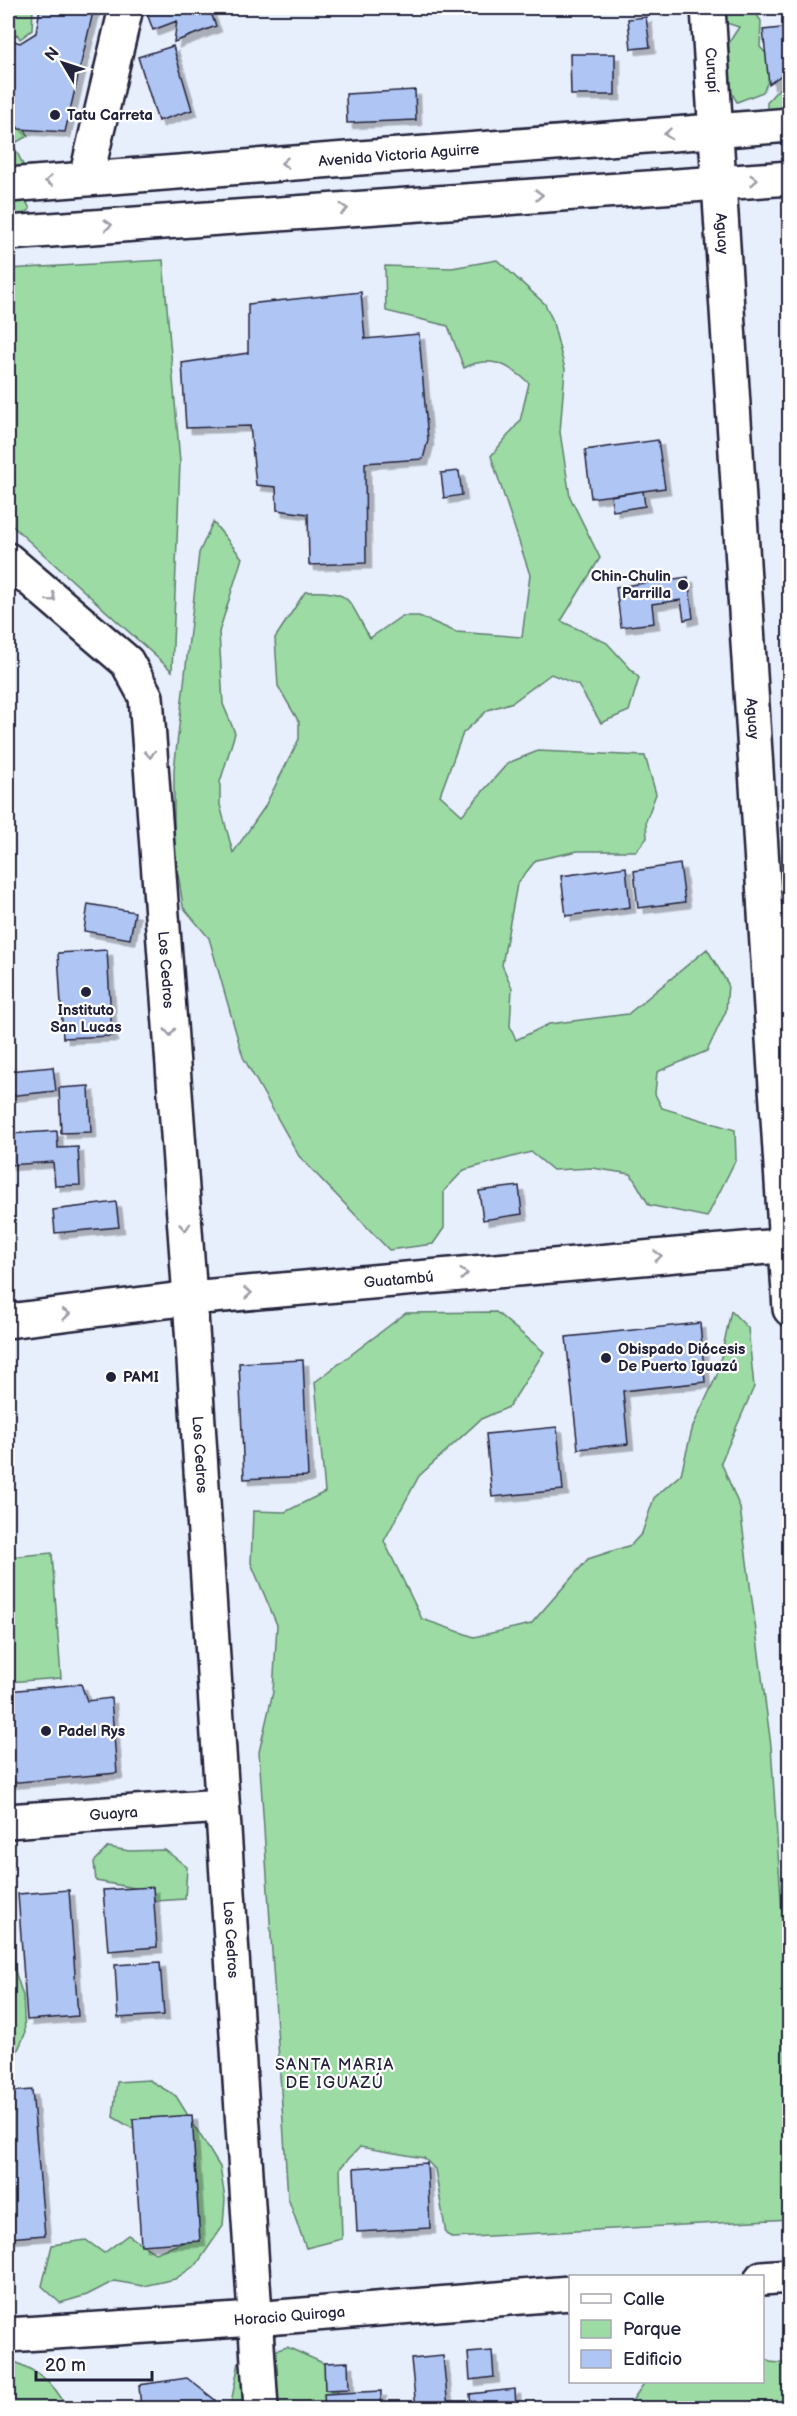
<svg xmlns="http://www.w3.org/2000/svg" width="797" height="2416" font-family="'Balsamiq Sans',sans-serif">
	<defs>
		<filter id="shadow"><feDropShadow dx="5.5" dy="5.5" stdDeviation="0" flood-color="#0004"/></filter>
	</defs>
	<rect width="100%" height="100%" fill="#e7eefc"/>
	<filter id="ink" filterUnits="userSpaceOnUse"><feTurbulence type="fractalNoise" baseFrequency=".0167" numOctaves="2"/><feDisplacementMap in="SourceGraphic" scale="12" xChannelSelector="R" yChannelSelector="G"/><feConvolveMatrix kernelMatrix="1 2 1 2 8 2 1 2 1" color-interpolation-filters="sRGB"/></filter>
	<g filter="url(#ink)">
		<path fill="#9cdba4" stroke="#5f7e70" stroke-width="1.5" d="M8,8H33L32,30L20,39L17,34L8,40Z
			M719,8H752L761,21L760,47L776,64L763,92L737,102C716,66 716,62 739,27L723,22Z
			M789,84V142L777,141L767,129V102L782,85Z
			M8,101L16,103L28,136L13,144L26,171L23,195L30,209L21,219L8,220Z
			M163,260L180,462L172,671L8,522V269Z
			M497,260L545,304L552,319L565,369L560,432L570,497L600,558L561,621L607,643L639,678L629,711L601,723L578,685L551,674L513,702L488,710L463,733L440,795L462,815L508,763L538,751L645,756L656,794L646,821L647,838L636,851H578L536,860L517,884L502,965L512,988L510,1026L516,1040L549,1024L628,1014L707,949L728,984L726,1011L707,1051L657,1072L655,1094L662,1108L735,1130L736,1159L707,1217L649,1205L631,1174L592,1168L553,1170L531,1152L464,1170L444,1191V1228L433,1244L389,1250L299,1156L243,1057L209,938L183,907L174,845V770L199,553L213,522L242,558L219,632L223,704L235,733L220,782V805L233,853L264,808L299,739V722L278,686L275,638L305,592C353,589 348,601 370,638L402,616H419L456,632L522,637L530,575L491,456L520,421L529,383C509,365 490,354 464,368L448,326L386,311L385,266L452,268Z
			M731,1311L748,1328L754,1387L721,1462L740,1508L771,1746L789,2020V2219L453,2238L446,2234L435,2169L424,2158L360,2147L340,2168L342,2239L306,2248L288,2198L259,1752L273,1692L277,1625L251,1563L253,1511L285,1512L325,1492L315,1382L406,1313L496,1312L544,1352L509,1407L481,1419L419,1476L384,1541L422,1619L474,1637L531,1624L588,1559L631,1545L642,1533L654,1498L681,1474L693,1426L717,1375Z
			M52,1553L61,1678L8,1682V1557Z
			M108,1847L129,1851L165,1850L187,1867L185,1899L156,1901L140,1889L96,1881L94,1862Z
			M8,1908L13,1926L15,1971L23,1996L25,2034L8,2072Z
			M149,2080L176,2096L220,2167L225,2199L223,2226L197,2264L175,2279L143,2286L114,2281L87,2295L60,2303L42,2286L52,2245L86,2240L104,2253L128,2235L155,2253L190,2240L154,2141L113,2117L117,2082Z
			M287,2347L332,2367L338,2390L332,2408H230L239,2362Z
			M763,2356L770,2362L789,2364V2408H627L645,2382H762Z
			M8,2359C37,2371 52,2379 67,2408H8Z"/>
		<path fill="#afc5f4" stroke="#22223b" stroke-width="1.5" filter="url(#shadow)" d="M40,8H94L65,132L19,129L8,115V90L11,87L12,73L8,71L10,57L8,47L11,40L20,43L36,33Z
			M145,8H209L216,26L174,42L177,21L153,30Z
			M646,17L650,47L631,49L628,19Z
			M790,27V75L783,74L769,84L763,30Z
			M173,46L192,110L158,121L138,57Z
			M570,54H615V95H571Z
			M415,90L416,120L347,123L346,94Z
			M361,292L365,339L419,334L428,440L423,459L365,463L366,563L309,565L308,514L277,510L276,487L256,485L250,426L186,428L182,363L248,353V304Z
			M658,440L665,488L591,498L585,450Z
			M459,471L462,495L444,498L441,473Z
			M643,491L645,506L613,511L611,496Z
			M688,577L693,618L684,620L681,600L652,604L654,623L621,627L616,587Z
			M680,864L685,902L638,908L634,871Z
			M626,867L630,907L566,916L561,876Z
			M88,904L135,912L130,939L84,931Z
			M107,950L112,1036L63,1038L58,953Z
			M53,1067L56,1091L8,1096V1071Z
			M89,1086L91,1132L61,1133L59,1088Z
			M57,1131L58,1148L78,1147L80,1185L55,1186L53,1162L8,1165V1134Z
			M519,1186L522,1214L483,1220L479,1191Z
			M116,1202L119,1227L55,1233L53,1210Z
			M700,1323L705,1382L623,1391L628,1444L578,1449L566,1337Z
			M303,1360L308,1476L244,1479L239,1363Z
			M557,1427L563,1490L492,1497L486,1434Z
			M81,1684L87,1701L111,1698L117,1773L8,1783V1691Z
			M153,1887L157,1947L108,1951L103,1890Z
			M69,1890L78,2016L27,2020L18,1894Z
			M160,1962L164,2015L118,2018L115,1965Z
			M32,2090L45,2235L8,2238V2092Z
			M192,2115L200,2241L141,2245L133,2119Z
			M427,2163L430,2228L357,2232L354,2168Z
			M492,2351L494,2377L470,2380L468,2353Z
			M443,2356L448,2408H416L411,2359Z
			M348,2362L349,2389L325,2390L324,2363Z
			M187,2378L215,2400L216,2408H141L139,2385Z
			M515,2389L516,2408H471L470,2394Z
			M381,2391V2408H325L324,2394Z"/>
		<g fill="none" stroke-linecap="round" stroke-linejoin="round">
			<defs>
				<g id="minor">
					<path id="s1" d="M708,8L790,1309"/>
					<path d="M86,178L126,8"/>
					<path id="s2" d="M8,560L127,662L146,697L190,1298L261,2408"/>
					<path id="s3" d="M8,1321L190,1298L790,1245"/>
					<path id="s4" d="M8,1821L221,1806"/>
				</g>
				<g id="major">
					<path id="s5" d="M8,185L790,125"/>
					<path d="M8,233L790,178"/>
					<path d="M762,2278L790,2276"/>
					<path id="s6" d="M8,2335L254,2319L570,2293"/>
				</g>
			</defs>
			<use href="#minor" stroke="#22223b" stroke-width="38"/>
			<use href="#major" stroke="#22223b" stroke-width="38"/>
			<use href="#minor" stroke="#fff" stroke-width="33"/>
			<use href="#major" stroke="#fff" stroke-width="33"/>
		</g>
		<defs><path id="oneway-chevron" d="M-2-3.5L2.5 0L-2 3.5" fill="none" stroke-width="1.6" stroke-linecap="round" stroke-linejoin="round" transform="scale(1.5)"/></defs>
		<g stroke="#9c9ca7">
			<use href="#oneway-chevron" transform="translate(668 134) rotate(176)"/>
			<use href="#oneway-chevron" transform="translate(285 163) rotate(176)"/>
			<use href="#oneway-chevron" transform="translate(754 180) rotate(-4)"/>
			<use href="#oneway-chevron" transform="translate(49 181) rotate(175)"/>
			<use href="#oneway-chevron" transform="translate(539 195) rotate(-4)"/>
			<use href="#oneway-chevron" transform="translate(344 209) rotate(-4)"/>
			<use href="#oneway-chevron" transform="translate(108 225) rotate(-4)"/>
			<use href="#oneway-chevron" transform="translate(52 598) rotate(40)"/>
			<use href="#oneway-chevron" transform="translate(150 754) rotate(86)"/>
			<use href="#oneway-chevron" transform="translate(170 1032) rotate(86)"/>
			<use href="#oneway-chevron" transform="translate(185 1227) rotate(86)"/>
			<use href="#oneway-chevron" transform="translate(658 1256) rotate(-5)"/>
			<use href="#oneway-chevron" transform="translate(464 1274) rotate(-5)"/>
			<use href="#oneway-chevron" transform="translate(248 1293) rotate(-5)"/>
			<use href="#oneway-chevron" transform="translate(66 1314) rotate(-7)"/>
		</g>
	</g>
	<g fill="#22223b" stroke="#fff" stroke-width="2">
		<circle cx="55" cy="115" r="6"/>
		<circle cx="683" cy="585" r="6"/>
		<circle cx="86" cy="992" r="6"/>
		<circle cx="606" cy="1358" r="6"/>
		<circle cx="111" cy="1377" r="6"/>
		<circle cx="46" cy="1731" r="6"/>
	</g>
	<g text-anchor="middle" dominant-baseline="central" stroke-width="4.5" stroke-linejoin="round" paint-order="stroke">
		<g font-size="15" fill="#22223b" stroke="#fff">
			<text stroke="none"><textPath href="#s1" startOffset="62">Curupí</textPath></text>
			<text stroke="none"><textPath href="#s5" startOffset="392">Avenida Victoria Aguirre</textPath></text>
			<text stroke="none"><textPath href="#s1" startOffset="226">Aguay</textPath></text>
			<text stroke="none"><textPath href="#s1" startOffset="712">Aguay</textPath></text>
			<text stroke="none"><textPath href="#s2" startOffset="470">Los Cedros</textPath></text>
			<text stroke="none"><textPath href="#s3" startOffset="393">Guatambú</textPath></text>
			<text stroke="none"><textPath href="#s2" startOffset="956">Los Cedros</textPath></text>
			<text stroke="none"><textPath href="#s4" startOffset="106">Guayra</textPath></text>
			<text stroke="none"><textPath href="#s2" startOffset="1442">Los Cedros</textPath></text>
			<text stroke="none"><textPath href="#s6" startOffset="282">Horacio Quiroga</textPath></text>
		</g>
		<g font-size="15" font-weight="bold" fill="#22223b" stroke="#fff" text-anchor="start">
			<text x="67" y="115">Tatu Carreta</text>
			<text x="671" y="576" text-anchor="end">Chin-Chulin<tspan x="671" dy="17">Parrilla</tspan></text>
			<text x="86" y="1010" text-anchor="middle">Instituto<tspan x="86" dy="17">San Lucas</tspan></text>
			<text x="618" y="1349">Obispado Diócesis<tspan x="618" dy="17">De Puerto Iguazú</tspan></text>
			<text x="123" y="1377">PAMI</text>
			<text x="58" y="1731">Padel Rys</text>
		</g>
		<g font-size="16" letter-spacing="1.5" fill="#22223b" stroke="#fff">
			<text x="335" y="2065">SANTA MARIA<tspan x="335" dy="18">DE IGUAZÚ</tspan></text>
		</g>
	</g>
	<rect width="797" height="2416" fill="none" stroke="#fff" stroke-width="30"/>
	<rect x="15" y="15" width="767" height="2386" fill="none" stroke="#22223b" stroke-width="2" filter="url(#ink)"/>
	<rect x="569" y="2275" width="195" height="108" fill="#ffffff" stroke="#a7a7b1" stroke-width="1.5"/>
	<rect x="581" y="2294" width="30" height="9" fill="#ffffff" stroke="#a7a7b1" stroke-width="1.5"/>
	<text x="623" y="2305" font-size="18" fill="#22223b">Calle</text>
	<rect x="581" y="2320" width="30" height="18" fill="#9cdba4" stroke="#a7a7b1" stroke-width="1.5"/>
	<text x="623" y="2335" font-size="18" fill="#22223b">Parque</text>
	<rect x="581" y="2350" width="30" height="18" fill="#afc5f4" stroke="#a7a7b1" stroke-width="1.5"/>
	<text x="623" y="2365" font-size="18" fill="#22223b">Edificio</text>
	<g transform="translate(63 63) rotate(309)" stroke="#ffffff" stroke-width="4.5" paint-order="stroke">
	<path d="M0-4.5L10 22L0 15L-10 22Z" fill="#22223b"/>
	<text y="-9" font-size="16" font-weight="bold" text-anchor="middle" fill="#22223b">N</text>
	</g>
	<path d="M36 2371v9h116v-9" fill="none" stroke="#22223b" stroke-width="3"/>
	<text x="45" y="2371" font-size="18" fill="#22223b" stroke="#ffffff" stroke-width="4.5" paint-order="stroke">20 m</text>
</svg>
